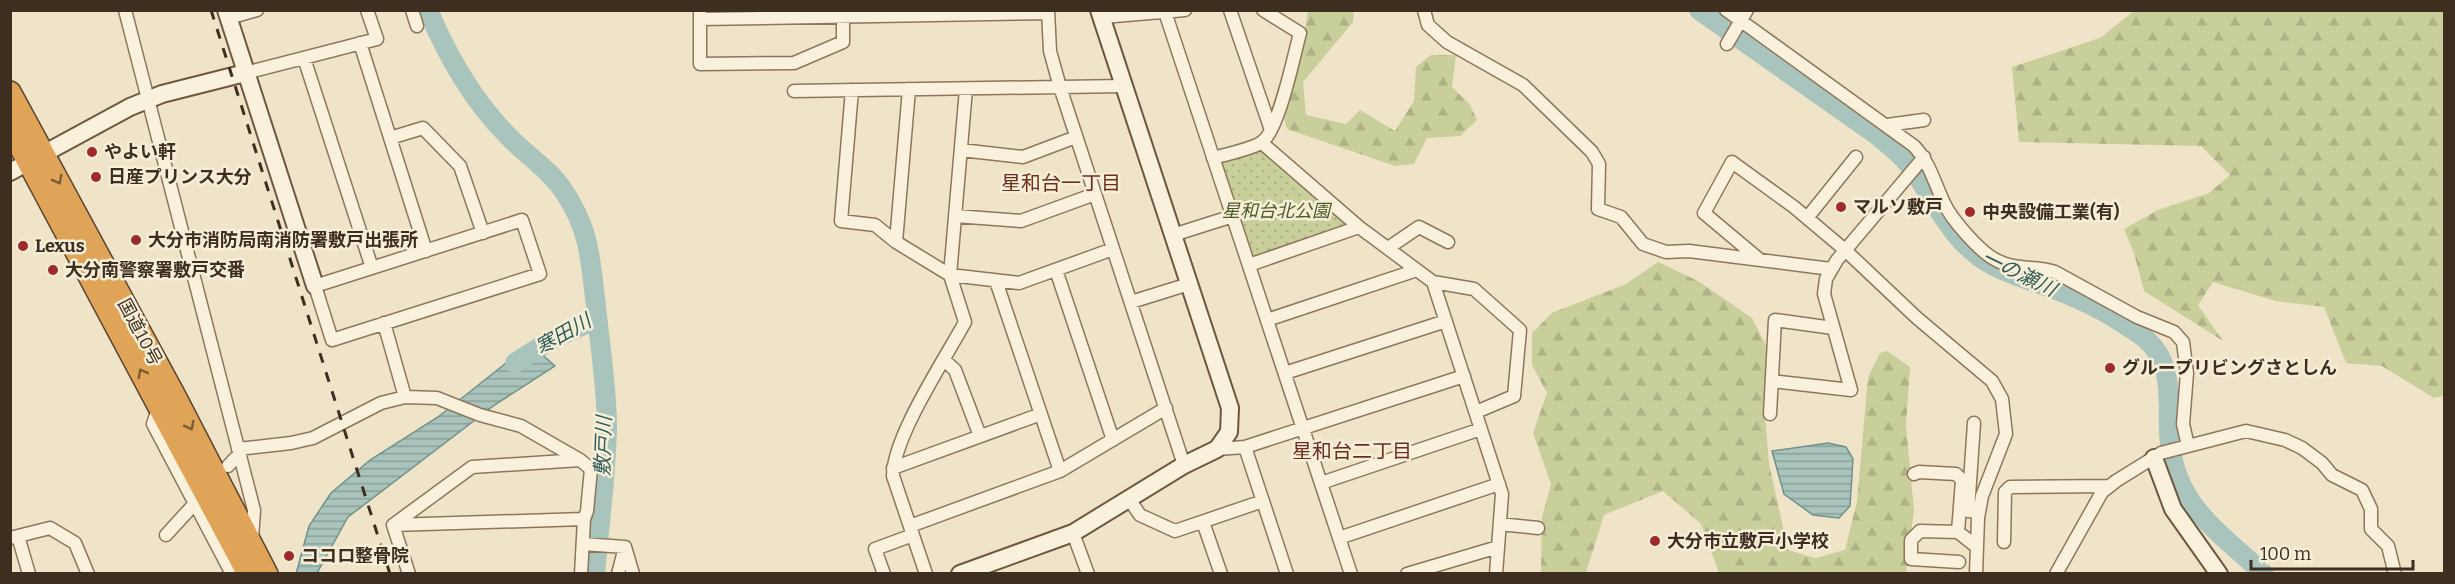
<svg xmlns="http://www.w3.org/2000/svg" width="2455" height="584" font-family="Bitter,'Noto Sans JP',serif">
	<defs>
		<pattern id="green-dots" width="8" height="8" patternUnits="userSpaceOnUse" patternTransform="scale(1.5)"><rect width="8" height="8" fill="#c9cf9b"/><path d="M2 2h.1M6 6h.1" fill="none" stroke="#aeb285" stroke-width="1.8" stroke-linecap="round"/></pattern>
		<pattern id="forest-firs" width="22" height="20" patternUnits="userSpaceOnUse" patternTransform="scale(1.5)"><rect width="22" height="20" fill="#c9cf9b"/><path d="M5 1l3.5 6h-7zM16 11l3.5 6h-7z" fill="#aeb285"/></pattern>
		<pattern id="water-rules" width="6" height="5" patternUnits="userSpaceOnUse" patternTransform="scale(1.5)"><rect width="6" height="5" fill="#a9c4bc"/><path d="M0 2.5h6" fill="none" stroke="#8ba098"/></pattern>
	</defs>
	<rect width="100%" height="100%" fill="#f0e4c8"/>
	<path fill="url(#green-dots)" d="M1259,149L1347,222L1346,227L1255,258L1251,255L1221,166L1223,160Z"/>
	<path fill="url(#forest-firs)" d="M1354,10L1353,22L1303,82L1306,115L1346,124L1360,110L1395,131L1414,101L1416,67L1431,55H1456L1452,87L1470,105L1477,120L1460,136L1427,138L1414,164L1395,166L1287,129L1283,115L1303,43L1308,11Z
		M2135,10L2444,11V396L2434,398L2382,366L2346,363L2324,307L2276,301L2213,282L2198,305L2223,341L2144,291L2134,253L2124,229L2158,210L2209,193L2230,175L2201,146L2019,142L2012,67L2100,38Z
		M1658,262L1698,281L1752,318L1766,345L1764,403L1769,463L1788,550L1815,558L1845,550L1857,501L1868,377L1880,353L1887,351L1910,367L1906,425L1914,510L1906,573H1719L1701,524L1663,491L1604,515L1586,573H1541L1542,517L1551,484L1533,433L1547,393L1532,365V333L1552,313L1626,284Z"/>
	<path fill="url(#water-rules)" stroke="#6f938a" stroke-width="1.5" d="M530,344L555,366L496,404L348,517L317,573L296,574L309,526L331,493L370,460L438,417Z
		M1828,443L1846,447L1853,459L1850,506L1839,518L1813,515L1784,494L1772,451Z"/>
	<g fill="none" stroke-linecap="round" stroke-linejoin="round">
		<path stroke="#a9c4bc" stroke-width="20" d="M428,10C448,57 472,100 508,136C525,154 549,169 563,190C591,231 590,260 596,306C600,347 607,388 607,428C606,477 599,525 595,574
			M1699,10L1877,135C1886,143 1896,151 1904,159C1935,195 1946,238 1990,264C2006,273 2022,278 2040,284C2072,295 2103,309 2130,328C2140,334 2151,342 2157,352C2172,374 2168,407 2169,432C2172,504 2217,530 2264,574
			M515,363L554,338L597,319"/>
		<defs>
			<path id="street" d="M125,10L254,510L252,539
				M412,10L417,26
				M1048,10L1050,51L1060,87L1184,465
				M1230,10L1271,130
				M1424,10L1428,25L1447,42L1523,85L1592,152L1599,164L1598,209L1621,217L1643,244L1666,252L1689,251L1831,269
				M1726,10L1914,146C1930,163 1934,182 1944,203C1951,219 1980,252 1996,260C2014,270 2036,266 2055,272L2137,317L2174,332L2183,342L2187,373L2183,424L2188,446
				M1165,12L1351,574
				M700,13V64L794,63L843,42V17
				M1103,17L1185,10
				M229,18L257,10
				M700,19L1048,13
				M360,43L426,251
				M1727,44L1747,10
				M304,58L372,268
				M245,73L377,39L367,10
				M966,89L950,275L1019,283L1113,249
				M852,90L841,221L875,225L896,242L950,275L965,322C945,359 893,437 893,476L926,574
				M794,91L1123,86
				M1887,125L1924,120
				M390,138L423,128L460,166L483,233
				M1262,143L1359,227L1433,282L1474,289L1520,330L1514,396L1476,412
				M961,150L1023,157L1076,137
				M1213,158C1224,155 1255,148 1262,142C1279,130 1294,55 1300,33L1263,10
				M955,216L1021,221L1095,194
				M1807,218L1856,157
				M522,220L540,274L332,340L315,286Z
				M1173,235L1233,216
				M896,242L909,89
				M1388,248L1419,227L1448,242
				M1760,260L1704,213L1732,162L1794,207L1845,250L1917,318L1992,381L2002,399L2006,434L1982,496L1978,518L1976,574
				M1249,265L1359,227
				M1056,270L1113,440
				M996,281L1060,471
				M1433,282L1502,494L1496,574
				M1131,302L1189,284
				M1267,320L1417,270
				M384,323L405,397
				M944,360L955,370L980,436
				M1285,373L1446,321
				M1772,381L1851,390L1824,294L1826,279L1837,260L1924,157
				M159,406L153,424L232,574
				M1770,414L1775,320L1833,328
				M1974,423L1968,511L1979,512
				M1245,447L1287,574
				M238,449L291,443L313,438L381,403L405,397L437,398L480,415L521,426L580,460
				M1217,449L1245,447L1464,376
				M228,466L239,454
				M893,468L1041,414
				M1914,474L1919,472L1956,474L1962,480L1958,532
				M1321,483L1481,429
				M1129,499L1140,515L1175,531L1263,501
				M1203,522L1221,574
				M1500,524L1538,528
				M393,525L472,467L580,460L591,469L587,511L584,519L581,574
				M393,525L584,519
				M393,525L409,574
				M910,526L1060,471L1166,408
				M1073,533L1088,574
				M166,535L198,500
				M18,536L29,574
				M10,538L50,528L75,543L88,574
				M1339,538L1499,484
				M2004,542L2005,492L2010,487L2110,486
				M583,544L625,547L633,574
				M1959,562L1911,559V540L1920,531L1958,532L1977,547
				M618,574L625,547
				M884,574L875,549L913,535
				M1407,574L1498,547
				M2056,574L2102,492L2116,481L2161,453L2246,431L2285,440L2302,448L2322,463L2332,475L2362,490L2371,509V529L2388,546L2395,574"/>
			<path id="secondary" d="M226,10L315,286
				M10,172L130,107L162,94L245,73
				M2154,458L2173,509L2219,574
				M960,574L1073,533L1184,465L1217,449L1229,432L1230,408L1099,10"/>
			<path id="highway" d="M10,92L175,396L267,574
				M10,128L248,574"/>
		</defs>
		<use href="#street" stroke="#8d765c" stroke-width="15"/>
		<use href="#secondary" stroke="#6f573f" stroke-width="20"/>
		<use href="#highway" stroke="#5b4430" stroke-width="24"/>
		<use href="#street" stroke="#faf1dc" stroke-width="12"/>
		<use href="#secondary" stroke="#faf1dc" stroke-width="16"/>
		<use href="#highway" stroke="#e0a458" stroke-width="21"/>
		<path stroke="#3d2e20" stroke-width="3" stroke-dasharray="10 10" stroke-linecap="butt" d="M211,10L390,574"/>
	</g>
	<defs><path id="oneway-chevron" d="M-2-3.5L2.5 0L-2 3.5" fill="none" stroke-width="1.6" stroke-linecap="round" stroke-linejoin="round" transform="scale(1.5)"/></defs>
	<g stroke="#7e5d36">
		<use href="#oneway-chevron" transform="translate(58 180) rotate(62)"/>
		<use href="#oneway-chevron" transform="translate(142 373) rotate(-118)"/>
		<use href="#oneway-chevron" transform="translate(190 426) rotate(63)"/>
	</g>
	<g fill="#9e2a2b" stroke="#f7eed8" stroke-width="2">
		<circle cx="92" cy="152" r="6"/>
		<circle cx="96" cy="177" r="6"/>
		<circle cx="1841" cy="207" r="6"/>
		<circle cx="1970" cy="212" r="6"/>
		<circle cx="136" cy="240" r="6"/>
		<circle cx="23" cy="246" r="6"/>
		<circle cx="53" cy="270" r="6"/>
		<circle cx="2110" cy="368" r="6"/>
		<circle cx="1655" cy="541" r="6"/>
		<circle cx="289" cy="556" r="6"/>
	</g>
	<g text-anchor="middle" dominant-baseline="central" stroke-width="5" stroke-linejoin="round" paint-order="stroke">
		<g font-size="18" font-weight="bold" fill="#3d2e20" stroke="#f7eed8" text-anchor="start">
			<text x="104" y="152">やよい軒</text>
			<text x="108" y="177">日産プリンス大分</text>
			<text x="1853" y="207">マルソ敷戸</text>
			<text x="1982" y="212">中央設備工業(有)</text>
			<text x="148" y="240">大分市消防局南消防署敷戸出張所</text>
			<text x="35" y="246">Lexus</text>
			<text x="65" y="270">大分南警察署敷戸交番</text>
			<text x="2122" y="368">グループリビングさとしん</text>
			<text x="1667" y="541">大分市立敷戸小学校</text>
			<text x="301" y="556">ココロ整骨院</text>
		</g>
		<g font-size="18" font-style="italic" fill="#4d5a26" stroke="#f7eed8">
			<text x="1276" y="211">星和台北公園</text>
		</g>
		<g font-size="18" fill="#3d2e20" stroke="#f7eed8">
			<text transform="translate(140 332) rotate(62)">国道10号</text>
		</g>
		<g font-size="20" fill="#6b2e1e" stroke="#f7eed8">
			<text x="1061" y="183">星和台一丁目</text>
			<text x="1352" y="451">星和台二丁目</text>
		</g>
		<g font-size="20" font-style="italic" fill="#2f5d5a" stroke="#f7eed8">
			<text transform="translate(2019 273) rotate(26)">一の瀬川</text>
			<text transform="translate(563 334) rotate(-30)">寒田川</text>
			<text transform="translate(603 446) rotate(-88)">敷戸川</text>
		</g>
	</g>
	<rect width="2455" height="584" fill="none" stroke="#3d2e20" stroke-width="24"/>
	<path d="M2251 560v9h162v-9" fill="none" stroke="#3d2e20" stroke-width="3"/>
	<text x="2260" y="560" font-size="18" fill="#3d2e20" stroke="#f7eed8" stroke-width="4.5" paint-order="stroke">100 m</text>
</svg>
